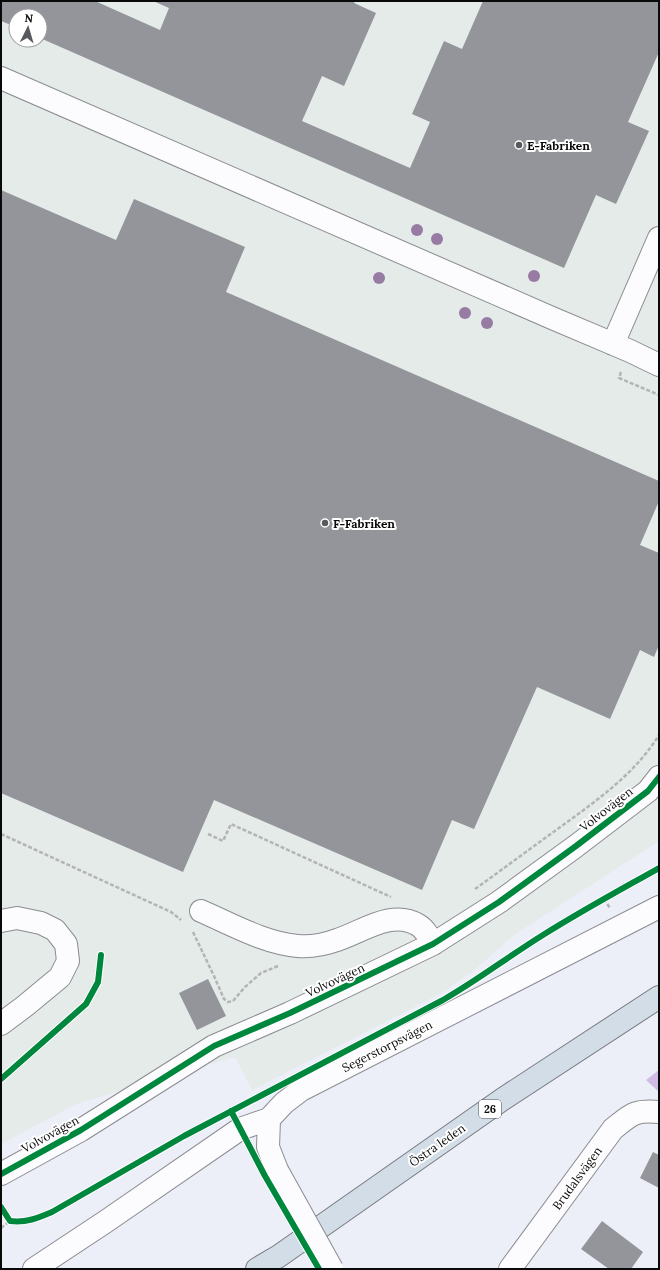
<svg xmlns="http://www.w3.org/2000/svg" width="660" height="1270" font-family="Lora,serif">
	<rect width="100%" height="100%" fill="#eceef8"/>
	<path fill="#e4ebe9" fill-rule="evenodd" d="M1,1H659V841L514,935L472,972L440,994L252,1090L235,1057L76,1104L1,1144ZM16,16H40V40H16Z"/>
	<path fill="#d0bbe5" d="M659,1070V1092L646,1080Z"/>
	<path fill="#93959a" d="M1,1H95L160,30L169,8L153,1H355L354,3L376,13L344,86L322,76L302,121L410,168L430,122L412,114L444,41L462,49L483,1H659V52L628,122L649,131L616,204L596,195L564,268L40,38V16H16V27L1,21Z
		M1,190L116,240L134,199L245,247L226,292L659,481V501L640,545L659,553V645L654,657L640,650L610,719L537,687L474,829L452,820L422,890L214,800L183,872L1,793Z
		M208,979L226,1016L197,1030L179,993Z
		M653,1152L659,1155V1188L640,1178Z
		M602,1221L643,1252L631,1269H609L581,1249Z"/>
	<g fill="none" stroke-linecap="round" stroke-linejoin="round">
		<defs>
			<path id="minor" d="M1,78L552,318L630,351L659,365
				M613,344L659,238
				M201,911C231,924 264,943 298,946C310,947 326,944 337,940C362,932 392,909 418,925C425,929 429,937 433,944
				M1,921L17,918L41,923L55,930L66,944L68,961L60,977L25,1006L1,1024
				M277,1170L268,1147L269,1119L284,1103L301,1090L659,907
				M1,1174L81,1130L214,1046L290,1013L433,944L499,902L576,846L648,791L659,777
				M34,1269L105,1222L240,1129L269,1119
				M510,1269L613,1129C632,1114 634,1110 659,1112"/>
			<path id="highway" d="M257,1269L279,1256L503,1099L659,997"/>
		</defs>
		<use href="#minor" stroke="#8b8c91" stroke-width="24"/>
		<use href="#highway" stroke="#78797e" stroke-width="24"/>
		<path stroke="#b4b4b6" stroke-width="2.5" stroke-dasharray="4 2" stroke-linecap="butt" d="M621,372L619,378L659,395
			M1,834L171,912L181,920
			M208,834L223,841L231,824L391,897
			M475,889C503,869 531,848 559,828C596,801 635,774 659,735
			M604,899L610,908
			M193,932L214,976L224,999L228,1002L233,1001L245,987L261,973L278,966
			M1,1228L10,1221"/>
		<use href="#minor" stroke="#fcfcfe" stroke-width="22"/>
		<use href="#highway" stroke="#d2dde8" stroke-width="22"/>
		<defs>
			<path id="minor-bridge" d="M277,1170L332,1269"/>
		</defs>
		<use href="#minor-bridge" stroke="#8b8c91" stroke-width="24" stroke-linecap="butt"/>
		<use href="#minor-bridge" stroke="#fcfcfe" stroke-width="22"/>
		<defs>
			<path id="cycleway" d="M1,1079L86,1004L98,982L101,955
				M231,1111L265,1176L319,1269
				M1,1174L81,1130L214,1046L290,1013L433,944L499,902L576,846L648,791L659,777
				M1,1207L10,1221C26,1223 38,1218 52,1212L184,1136L443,1000C478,980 509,956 543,935C581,911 620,890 659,868"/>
		</defs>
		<use href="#cycleway" stroke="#fff" stroke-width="8"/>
		<use href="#cycleway" stroke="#00873e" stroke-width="6"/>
	</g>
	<g fill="#977ba3">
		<circle cx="417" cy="230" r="6"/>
		<circle cx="437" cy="239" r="6"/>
		<circle cx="534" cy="276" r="6"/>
		<circle cx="379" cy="278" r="6"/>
		<circle cx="465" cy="313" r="6"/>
		<circle cx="487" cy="323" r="6"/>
	</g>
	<g fill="#58595d" stroke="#fff" stroke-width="1.5">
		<circle cx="519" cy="145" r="4"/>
		<circle cx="325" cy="523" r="4"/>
	</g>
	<g text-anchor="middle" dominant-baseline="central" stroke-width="4" stroke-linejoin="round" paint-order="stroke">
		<rect fill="#fff" stroke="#535353" stroke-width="1" x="479" y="1100" width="22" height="18" rx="3"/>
		<g font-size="11" font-weight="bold" fill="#090909">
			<text x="490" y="1109">26</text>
		</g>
		<g font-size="12" font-weight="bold" fill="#090909" stroke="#fff" text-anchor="start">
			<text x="527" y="145">E-Fabriken</text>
			<text x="333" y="523">F-Fabriken</text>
		</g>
		<g font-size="12" fill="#090909" stroke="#fff">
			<text transform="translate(606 809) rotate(-38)">Volvovägen</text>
			<text transform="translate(335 980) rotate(-25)">Volvovägen</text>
			<text transform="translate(387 1046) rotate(-27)">Segerstorpsvägen</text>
			<text transform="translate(50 1134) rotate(-29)">Volvovägen</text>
			<text transform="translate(437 1145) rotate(-35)">Östra leden</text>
			<text transform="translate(577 1178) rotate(-54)">Brudalsvägen</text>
		</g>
	</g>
	<rect width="660" height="1270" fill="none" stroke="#090909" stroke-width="4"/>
	<g transform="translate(28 28) rotate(5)"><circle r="19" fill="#ffffff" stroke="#9d9d9d"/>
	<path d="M0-3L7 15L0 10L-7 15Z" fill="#58595d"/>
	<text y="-6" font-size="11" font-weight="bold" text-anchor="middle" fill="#090909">N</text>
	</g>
</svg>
